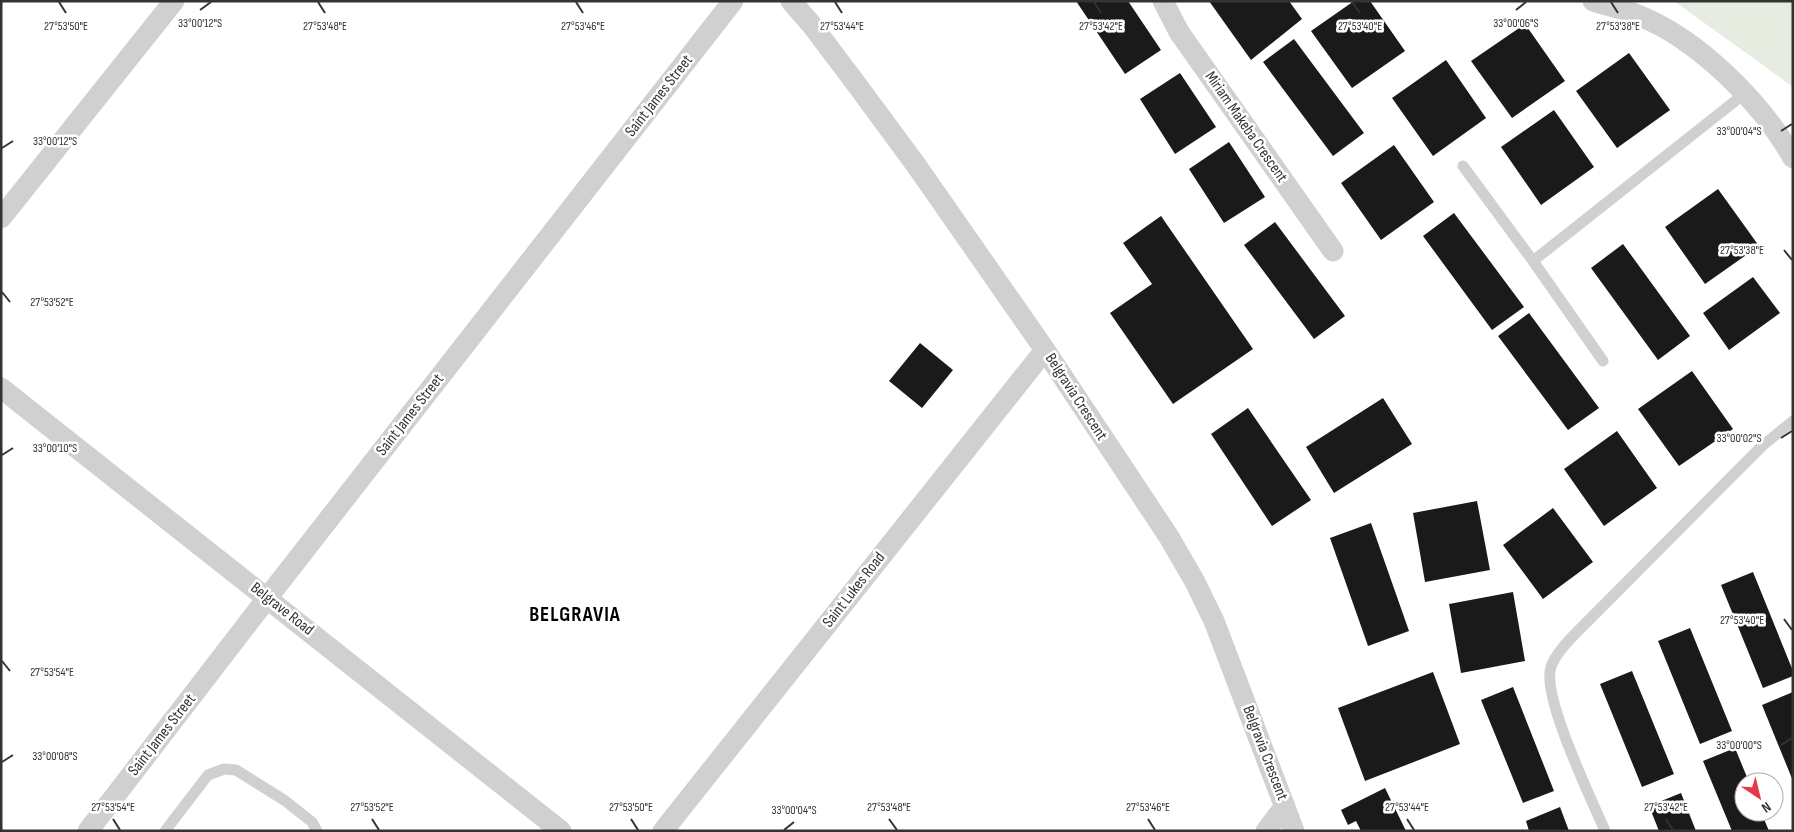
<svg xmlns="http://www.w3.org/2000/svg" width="1794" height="832" font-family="'Sofia Sans Condensed',sans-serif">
	<rect width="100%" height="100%" fill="#fff"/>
	<path fill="#e6ecdf" d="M1674,1H1793V87Z"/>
	<path fill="#1a1a1a" d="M1076,1H1128L1161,50L1125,74Z
		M1209,1H1289L1302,19L1251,60Z
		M1354,1H1370L1405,51L1352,88L1311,31Z
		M1525,24L1565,81L1512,118L1471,61Z
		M1294,39L1364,133L1333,156L1263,62Z
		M1629,53L1670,110L1617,148L1576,91Z
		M1446,60L1486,118L1433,156L1392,98Z
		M1180,73L1216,127L1175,154L1140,99Z
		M1554,110L1594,167L1541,205L1501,147Z
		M1229,142L1265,197L1224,223L1189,169Z
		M1394,145L1434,202L1381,240L1341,183Z
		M1718,189L1759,246L1705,284L1665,227Z
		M1454,213L1524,307L1492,330L1423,236Z
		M1161,216L1253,349L1173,404L1110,313L1152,284L1123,243Z
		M1275,222L1345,316L1314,339L1244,245Z
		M1623,244L1690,336L1658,360L1591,268Z
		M1753,277L1780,313L1729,350L1703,313Z
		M1529,313L1599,408L1568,430L1498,336Z
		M920,343L953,370L922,408L889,381Z
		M1692,371L1733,429L1679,466L1638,409Z
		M1383,398L1412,444L1334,493L1306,447Z
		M1248,408L1311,500L1272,526L1211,434Z
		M1617,431L1657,488L1604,526L1564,469Z
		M1477,501L1490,570L1425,582L1413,513Z
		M1553,508L1593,562L1543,599L1503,545Z
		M1371,523L1409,631L1368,646L1330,538Z
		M1753,572L1793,671V676L1763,688L1721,585Z
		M1513,592L1525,661L1461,673L1449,604Z
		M1690,628L1732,731L1700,744L1658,641Z
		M1632,671L1674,774L1642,787L1600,684Z
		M1433,672L1460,744L1365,781L1338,708Z
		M1513,687L1554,791L1523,803L1481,700Z
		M1793,692V781L1762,705Z
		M1735,748L1749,782H1744V812H1761L1769,831H1732L1703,761Z
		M1385,788L1406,831H1361L1356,821L1348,825L1341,810Z
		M1681,793L1696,831H1659L1649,806Z
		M1560,807L1569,831H1529L1526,821Z"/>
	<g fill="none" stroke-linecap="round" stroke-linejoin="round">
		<path stroke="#d0d0d0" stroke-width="11" d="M1463,166L1533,261L1603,361
			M1533,261L1744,94
			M165,831L208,775L224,769L236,770L284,800L312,822L317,831
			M1605,831C1592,800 1541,696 1551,667C1556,652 1573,636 1584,625L1762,446L1793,421"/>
		<path stroke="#d0d0d0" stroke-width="21" d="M791,1L811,24L857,85L916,165L1045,350L1169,537L1195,582L1214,621L1294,831
			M1163,1L1179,32L1333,251
			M1593,1C1608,6 1625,9 1640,16C1699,40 1762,103 1793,158
			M1,218L174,1
			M1,388L561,831
			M88,831L268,597L733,1
			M663,831L1045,350
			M1266,831L1285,806"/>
	</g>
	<path fill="none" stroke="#333" stroke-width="2" d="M59,2L66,13M318,2L325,13M576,2L583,13M835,2L842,13M1094,2L1101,13M1352,2L1360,13M1611,2L1618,13M200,10L211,2M1516,10L1526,2M1781,131L1792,124M2,148L13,141M1784,250L1792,260M2,292L10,302M1781,438L1792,431M2,455L13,448M1784,619L1792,630M2,661L10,671M1781,745L1792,738M2,762L13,755M113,819L120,830M372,819L379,830M631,819L638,830M889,819L897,830M1148,819L1155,830M1407,819L1414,830M1666,819L1673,830M784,830L794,822"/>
	<g text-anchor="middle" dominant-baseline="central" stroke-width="5" stroke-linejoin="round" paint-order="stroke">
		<g font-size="16" fill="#333" stroke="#fff">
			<text transform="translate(659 96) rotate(-52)">Saint James Street</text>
			<text transform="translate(1246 127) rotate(55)">Miriam Makeba Crescent</text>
			<text transform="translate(1076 397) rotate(57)">Belgravia Crescent</text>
			<text transform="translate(410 415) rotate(-52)">Saint James Street</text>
			<text transform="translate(854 590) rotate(-52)">Saint Lukes Road</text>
			<text transform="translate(282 609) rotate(38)">Belgrave Road</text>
			<text transform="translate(162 735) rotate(-52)">Saint James Street</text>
			<text transform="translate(1265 753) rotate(69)">Belgravia Crescent</text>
		</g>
		<g font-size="21" font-weight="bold" letter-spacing="1" fill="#000" stroke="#fff">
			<text x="575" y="614">BELGRAVIA</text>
		</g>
	</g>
	<g font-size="12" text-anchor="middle" fill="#333" stroke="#fff" stroke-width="5" stroke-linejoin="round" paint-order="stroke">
		<text x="200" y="27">33°00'12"S</text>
		<text x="1516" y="27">33°00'06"S</text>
		<text x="66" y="30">27°53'50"E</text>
		<text x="325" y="30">27°53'48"E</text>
		<text x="583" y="30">27°53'46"E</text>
		<text x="842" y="30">27°53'44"E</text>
		<text x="1101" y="30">27°53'42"E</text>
		<text x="1360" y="30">27°53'40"E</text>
		<text x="1618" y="30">27°53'38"E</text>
		<text x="1739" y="135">33°00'04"S</text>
		<text x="55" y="145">33°00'12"S</text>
		<text x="1742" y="254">27°53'38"E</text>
		<text x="52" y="306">27°53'52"E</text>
		<text x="1739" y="442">33°00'02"S</text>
		<text x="55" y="452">33°00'10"S</text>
		<text x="1742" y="624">27°53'40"E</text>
		<text x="52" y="676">27°53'54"E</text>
		<text x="1739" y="749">33°00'00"S</text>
		<text x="55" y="760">33°00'08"S</text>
		<text x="113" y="811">27°53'54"E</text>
		<text x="372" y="811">27°53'52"E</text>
		<text x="631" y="811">27°53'50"E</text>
		<text x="889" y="811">27°53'48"E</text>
		<text x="1148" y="811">27°53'46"E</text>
		<text x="1407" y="811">27°53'44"E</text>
		<text x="1666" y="811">27°53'42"E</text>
		<text x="794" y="814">33°00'04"S</text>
	</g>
	<rect width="1794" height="832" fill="none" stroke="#333333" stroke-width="5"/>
	<g transform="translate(1759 797) rotate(145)"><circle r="24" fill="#ffffff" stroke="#adadad"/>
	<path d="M0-4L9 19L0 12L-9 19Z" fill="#e63946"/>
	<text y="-8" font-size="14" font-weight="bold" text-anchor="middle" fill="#333333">N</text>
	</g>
</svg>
